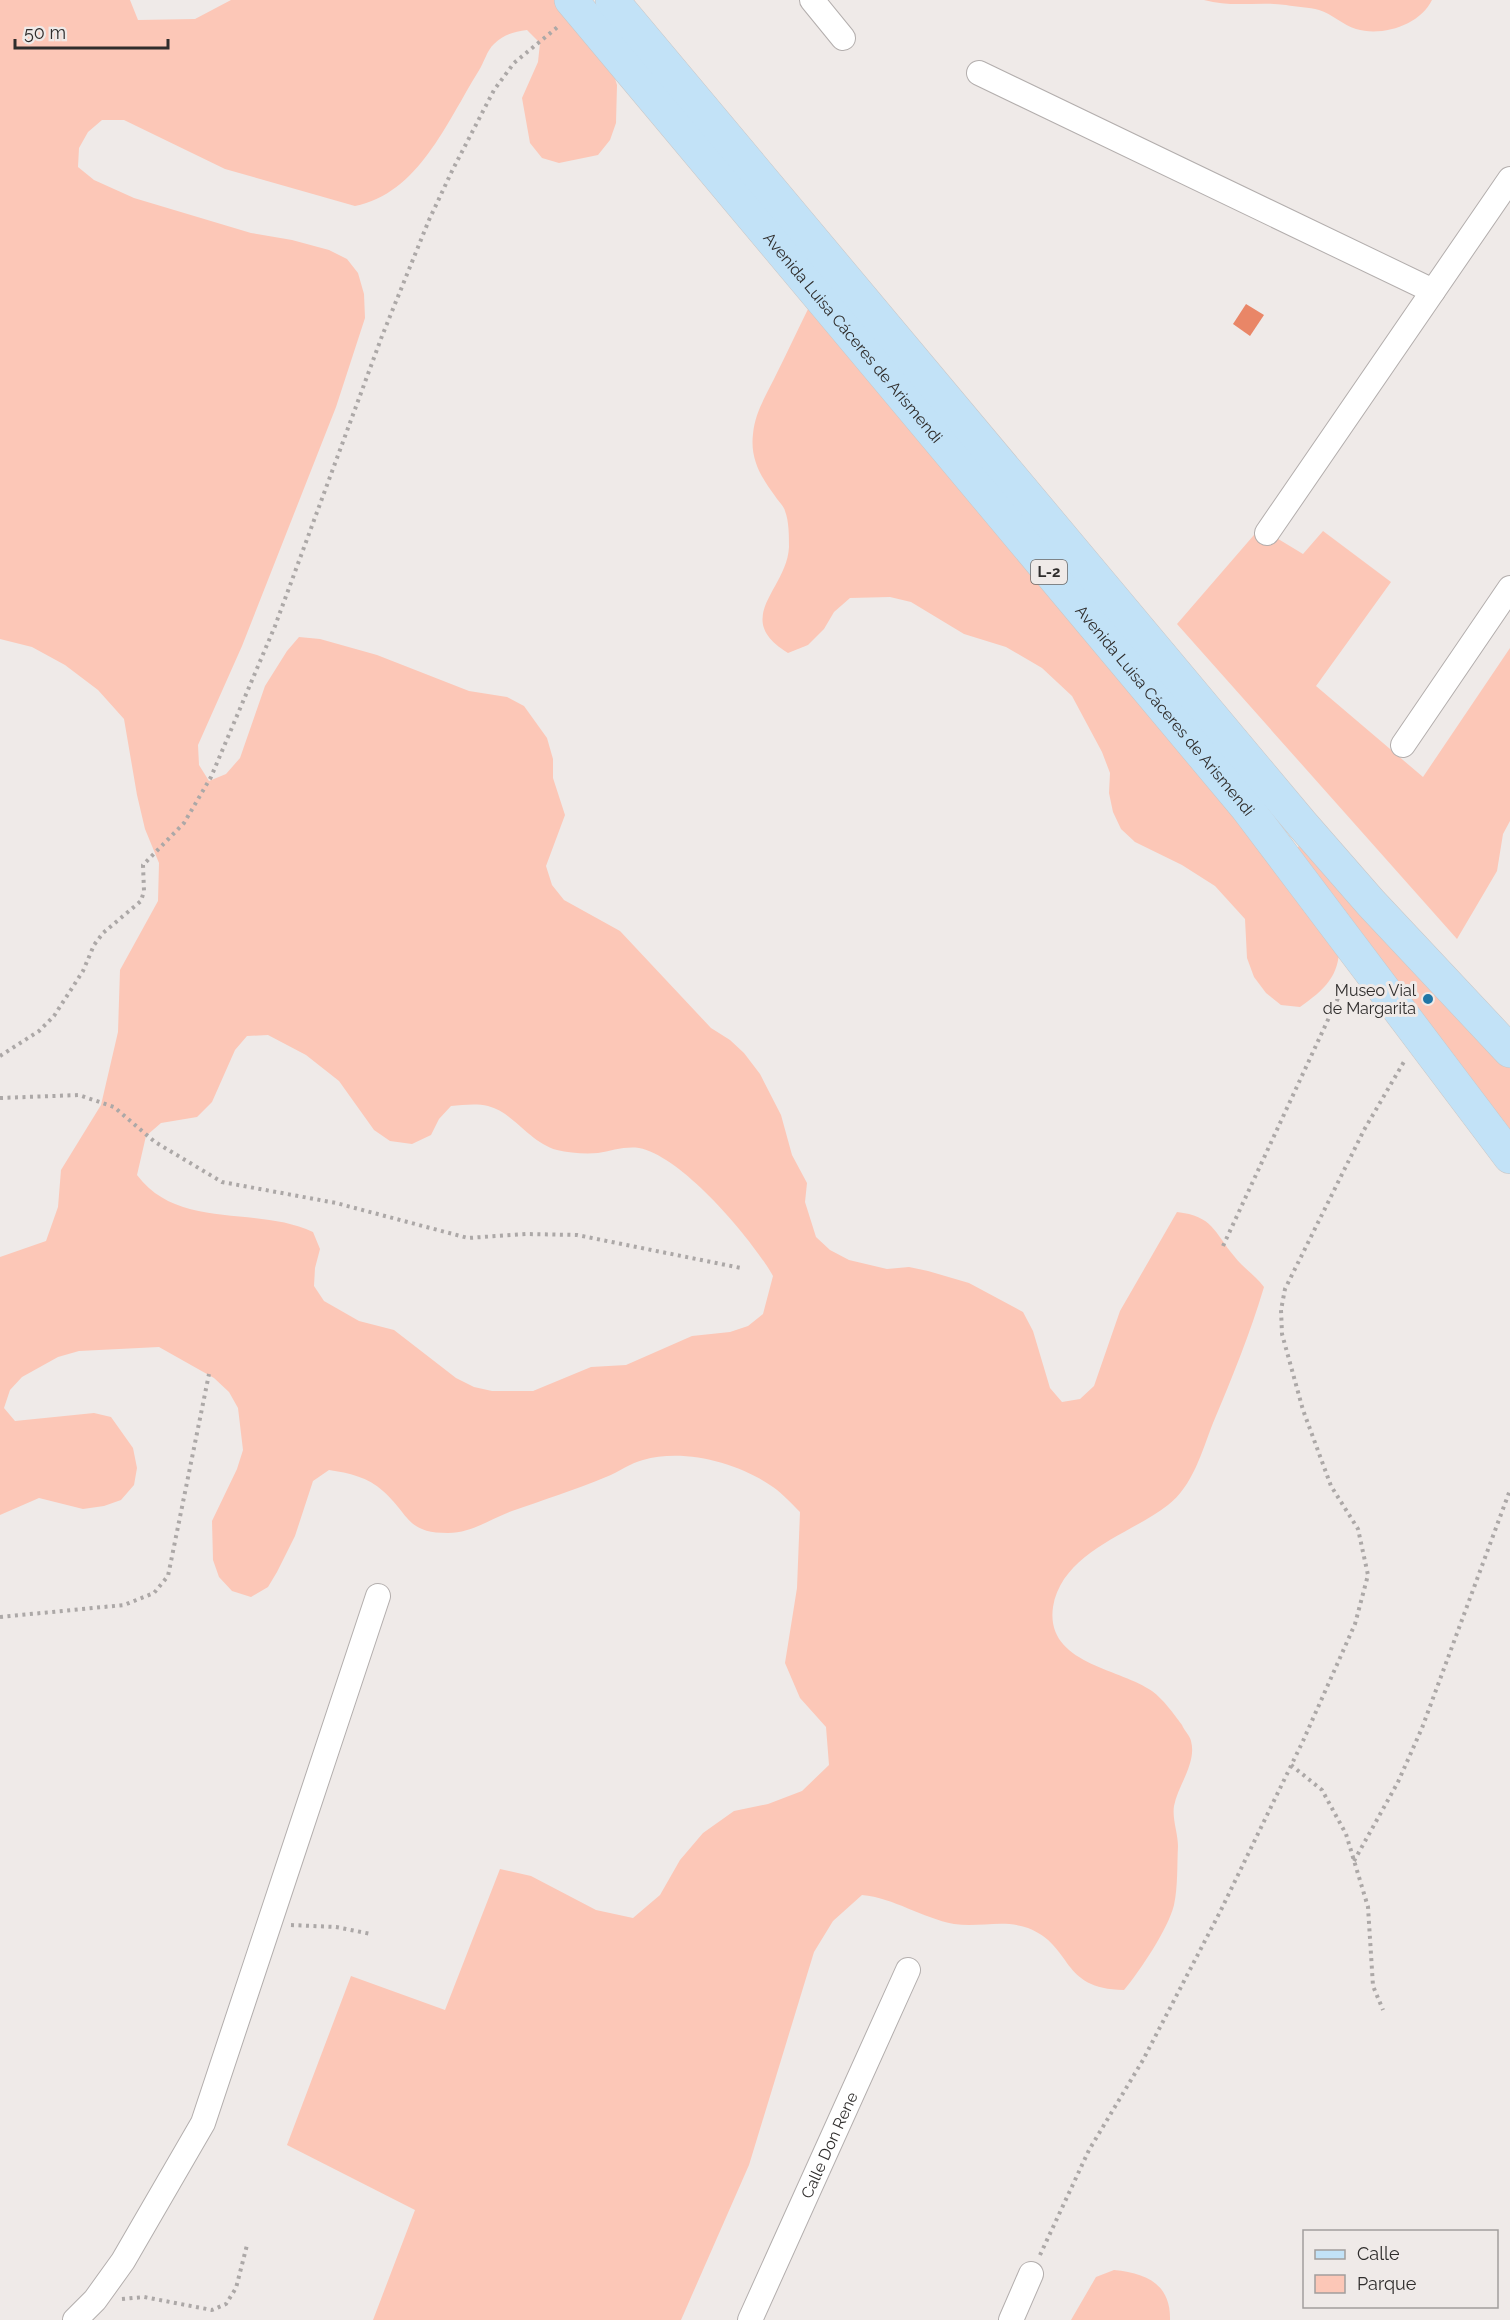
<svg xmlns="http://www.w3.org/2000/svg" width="1510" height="2320" font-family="Raleway,sans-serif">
	<rect width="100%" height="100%" fill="#efeae8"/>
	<path fill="#fcc7b7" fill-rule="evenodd" d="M0,0H130L138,20L195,19L231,0H555L611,66L617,85L616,123L610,140L598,155L559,163L542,158L530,143L522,98L538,62L540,43L527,30C514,32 504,34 494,44C487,50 484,63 478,72C447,122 418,194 355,206L225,169L124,120H102L88,132L79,148L78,167L94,180L134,198L251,233L292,240L329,250L347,259L358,273L364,294L365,318L336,407L242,646L198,745L199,765L209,781L226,774L240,758L265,686L287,651L299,637L320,639L377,655L469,691L507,697L524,706L547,738L553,759V778L565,815L546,866L552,885L564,900L620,931L711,1028L730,1040L744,1053L760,1074L781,1115L792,1155L807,1183L805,1202L816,1237L830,1250L849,1260L887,1269L909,1267L928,1271L969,1283L1023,1312L1033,1331L1050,1388L1062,1402L1080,1399L1094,1386L1120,1311L1177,1212C1213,1216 1214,1232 1234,1256C1243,1268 1254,1274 1264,1287C1250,1334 1232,1378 1213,1423C1202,1451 1193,1486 1168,1505C1131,1534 1062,1552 1053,1607C1045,1664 1120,1668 1152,1691C1163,1699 1174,1714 1182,1725C1184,1730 1190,1736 1191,1741C1197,1763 1178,1785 1174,1806C1172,1819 1178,1833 1178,1846C1177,1865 1178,1887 1174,1905C1168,1929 1140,1971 1124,1990C1059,1989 1074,1946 1028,1928C1003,1919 979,1928 954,1924C922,1918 894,1898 862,1895L833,1921L814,1952L749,2165L681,2320H373L415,2210L287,2145L351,1976L445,2010L500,1869L531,1876L596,1910L633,1918L660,1895L680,1860L703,1833L734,1811L768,1804L802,1791L829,1765L826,1727L800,1698L785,1663L797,1588L800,1512C792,1504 783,1494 773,1487C739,1463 684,1448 643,1460C630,1463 619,1472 606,1477C575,1490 543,1500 512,1511C490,1519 472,1533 448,1533C406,1533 410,1515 383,1491C368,1477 349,1473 329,1470L313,1481L295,1536L277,1572L268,1587L251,1597L232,1591L219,1577L213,1560L212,1521L237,1469L243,1450L238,1408L229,1392L214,1378L159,1347L79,1351L58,1357L22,1377L10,1390L4,1408L15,1421L94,1413L111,1417L133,1448L137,1468L134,1485L121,1500L104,1506L83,1509L39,1498L0,1515V1257L46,1241L58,1207L61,1170L101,1105L118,1032L120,970L158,901L159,863L145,829L137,795L124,719L98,690L65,665L32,647L0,639ZM268,1035L306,1055L339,1081L374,1130L390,1141L412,1144L431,1135L439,1119L451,1106C463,1105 476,1103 488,1106C513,1112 529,1142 557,1150C569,1153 585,1154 598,1153C611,1151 625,1146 639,1148C682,1156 752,1239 773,1276L763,1314L748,1326L730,1332L692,1336L626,1365L591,1367L533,1391H492L474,1387L456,1378L394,1330L359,1321L324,1301L314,1286L315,1268L320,1249L313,1232C256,1205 179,1231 137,1175L146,1136L161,1123L197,1117L212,1102L235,1050L247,1036Z
		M1204,0H1432C1420,25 1382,37 1356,29C1343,25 1332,14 1319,10C1309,7 1297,7 1286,5C1258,1 1233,8 1204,0Z
		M812,301L1339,941C1341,974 1327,988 1300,1007L1281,1005L1266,993L1254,977L1247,958L1245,919L1215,886L1182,865L1135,842L1121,829L1113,812L1109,793L1110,773L1102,752L1072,696L1042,668L1006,647L964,634L911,602L890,597L850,598L834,612L824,629L808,645L788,653C731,618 787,590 789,547C789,536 789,521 785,511C784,506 778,501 775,496C761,477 750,459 753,434C755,413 765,397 774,379C787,353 799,327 812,301Z
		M1260,528L1303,554L1323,531L1391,582L1316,686L1423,777L1510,648V821L1503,834L1497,871L1457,939L1177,624Z
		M1301,844L1510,1066V1131L1296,849Z
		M1114,2270C1146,2273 1171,2284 1170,2320H1071L1096,2277Z"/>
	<path fill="#e98667" d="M1246,304L1264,315L1250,336L1233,324Z"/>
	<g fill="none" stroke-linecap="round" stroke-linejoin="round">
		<defs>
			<g id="street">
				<path d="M812,0L843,38"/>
				<path d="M979,73L1433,291"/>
				<path d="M1267,533L1510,179"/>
				<path d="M1403,745L1510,588"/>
				<path d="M75,2320L95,2300L123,2261L203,2123L378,1596"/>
				<path id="s1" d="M750,2320L908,1970"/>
				<path d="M1011,2320L1031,2274"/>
			</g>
			<g id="primary">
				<path id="s2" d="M571,0L1247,808L1510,1157"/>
				<path d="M612,0L1302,824L1371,903L1510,1051"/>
			</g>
		</defs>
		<use href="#street" stroke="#b3aead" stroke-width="26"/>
		<use href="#primary" stroke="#c9c8c8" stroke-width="34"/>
		<path stroke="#aca8a7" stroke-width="4" stroke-dasharray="3 4.5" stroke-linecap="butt" d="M0,1056L39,1031L54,1016L83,971L94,945L103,933L141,901L144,891L143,865L184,823L211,777L275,626L382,336L429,220L452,171L494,90L514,63L560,25
			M0,1098L79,1095L114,1107L155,1142L222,1182L336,1203L468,1238L526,1234L577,1235L741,1268
			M1223,1246L1345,983
			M0,1617L124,1605L154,1593L168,1576L209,1374
			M1291,1765L1322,1790L1346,1834L1368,1907L1373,1986L1383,2010
			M1354,1861L1398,1782L1422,1728L1510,1490
			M291,1925L336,1927L371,1934
			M1040,2255L1089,2150L1143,2060L1221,1910L1303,1741L1355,1624L1368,1575L1358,1529L1331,1486L1303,1410L1282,1334L1281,1310L1285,1289L1364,1130L1405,1060
			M122,2299L144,2297L212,2310L226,2304L236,2288L247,2245"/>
		<use href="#street" stroke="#fff" stroke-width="24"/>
		<use href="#primary" stroke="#c2e2f7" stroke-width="33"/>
	</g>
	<circle fill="#2176a6" stroke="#efeae8" stroke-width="2" cx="1428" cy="999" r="6"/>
	<g text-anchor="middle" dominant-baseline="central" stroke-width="6" stroke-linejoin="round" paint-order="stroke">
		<rect fill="#efeae8" stroke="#696664" stroke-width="1.5" x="1031" y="560" width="36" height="24" rx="4.5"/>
		<g font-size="15" font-weight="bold" fill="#2f2d2c">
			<text x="1049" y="572">L-2</text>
		</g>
		<g font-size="16" fill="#2f2d2c" stroke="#efeae8">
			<text stroke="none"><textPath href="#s2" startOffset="440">Avenida Luisa Cáceres de Arismendi</textPath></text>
			<text stroke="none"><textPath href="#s2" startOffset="926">Avenida Luisa Cáceres de Arismendi</textPath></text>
			<text stroke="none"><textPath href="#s1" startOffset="192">Calle Don Rene</textPath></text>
		</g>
		<g font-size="16" fill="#2f2d2c" stroke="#efeae8" text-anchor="end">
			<text x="1416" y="990">Museo Vial<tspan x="1416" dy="18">de Margarita</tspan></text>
		</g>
	</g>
	<rect x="1303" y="2230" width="195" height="78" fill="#efeae8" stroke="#a29e9d" stroke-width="1.5"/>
	<rect x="1315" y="2250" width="30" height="9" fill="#c2e2f7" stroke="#a29e9d" stroke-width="1.5"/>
	<text x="1357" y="2260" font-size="18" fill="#2f2d2c">Calle</text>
	<rect x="1315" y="2275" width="30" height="18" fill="#fcc7b7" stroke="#a29e9d" stroke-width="1.5"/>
	<text x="1357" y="2290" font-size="18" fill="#2f2d2c">Parque</text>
	<path d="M15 39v9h153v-9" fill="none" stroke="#2f2d2c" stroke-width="3"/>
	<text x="24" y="39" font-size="18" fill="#2f2d2c" stroke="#efeae8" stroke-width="4.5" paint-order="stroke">50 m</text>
</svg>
